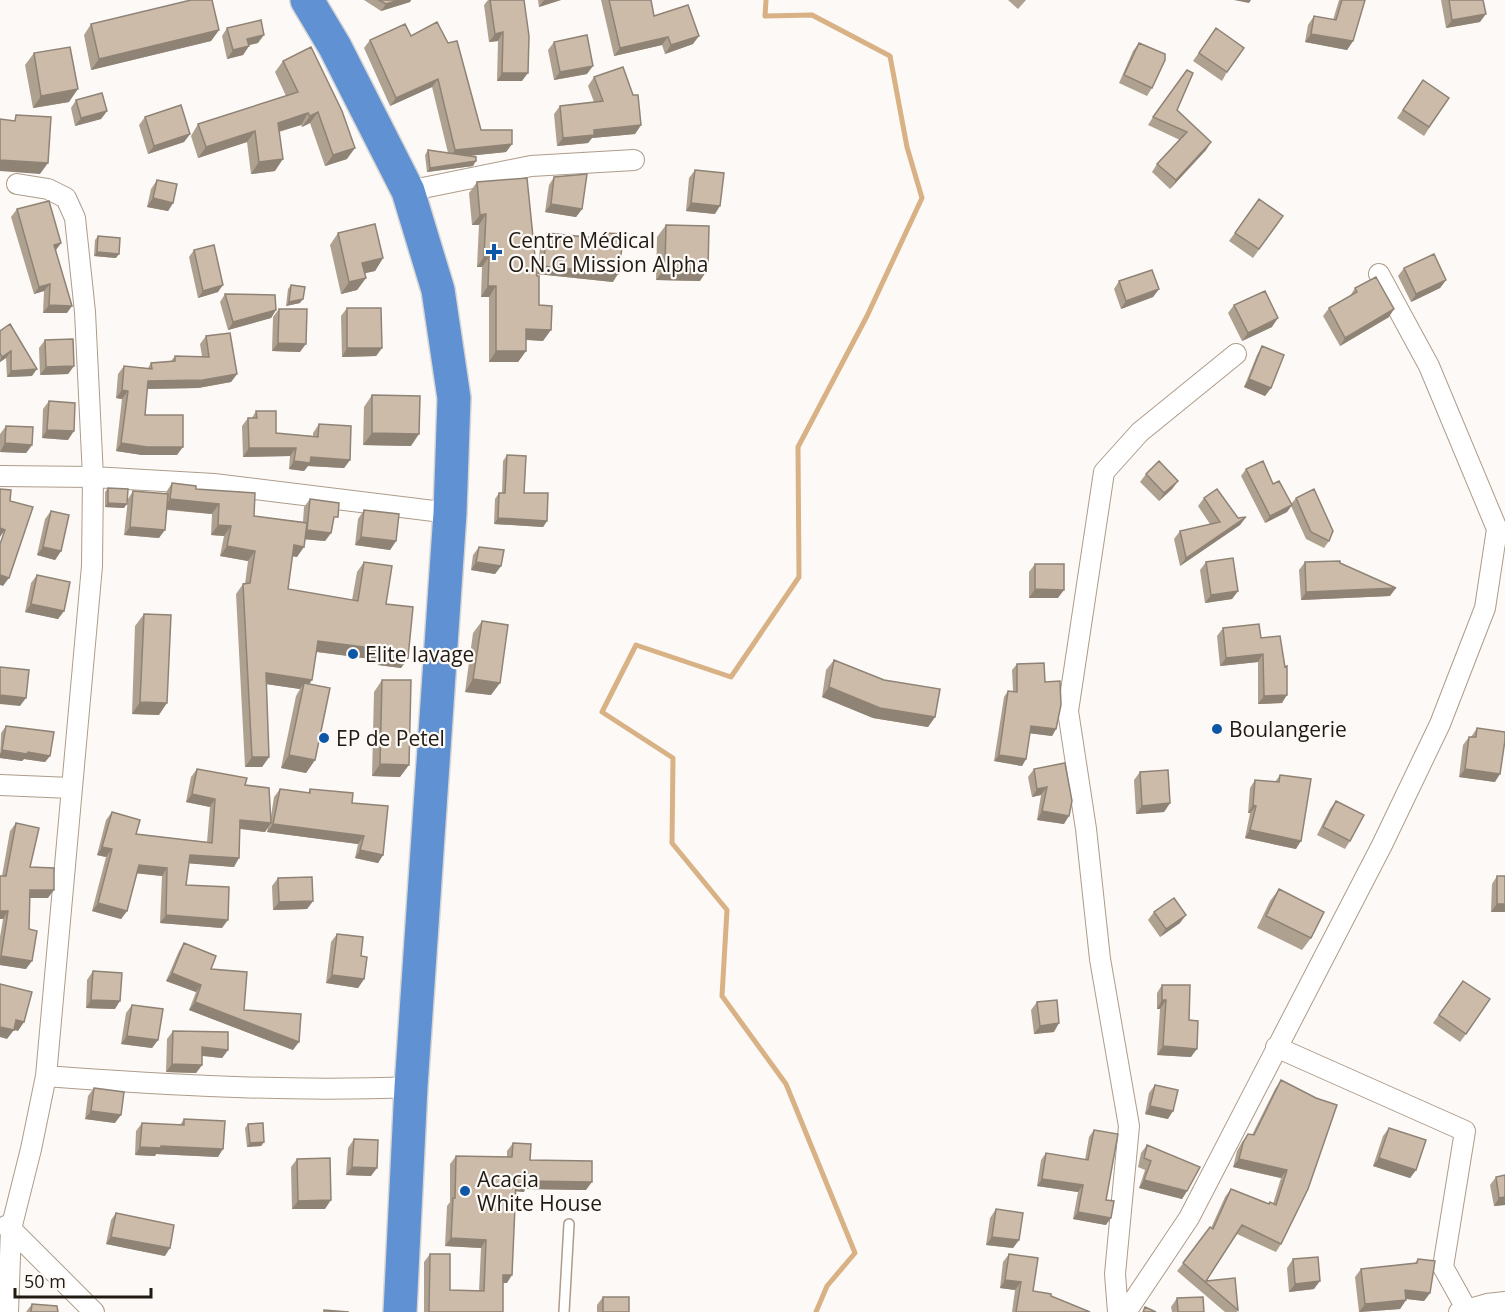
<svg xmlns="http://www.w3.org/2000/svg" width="1505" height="1312" font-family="'Open Sans',sans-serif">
	<rect width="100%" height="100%" fill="#fdf9f6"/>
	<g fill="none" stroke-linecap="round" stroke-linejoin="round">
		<path stroke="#d8b185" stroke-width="5" d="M766,0L765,16L812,15L890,56L907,147L922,198L867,316L798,447L799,577L731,677L636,645L602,712L673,758L672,843L727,910L722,996L786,1084L855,1253L827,1286L816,1312"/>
		<defs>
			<path id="lane" d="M564,1312L569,1224"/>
			<path id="street" d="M408,191L531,166L634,160
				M0,476L93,477L214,484L450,513
				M0,785L71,788
				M1276,1047L1465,1131L1443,1267L1467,1310
				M46,1076C167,1085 290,1092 411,1087
				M6,1226L11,1229L94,1312
				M8,1312L11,1229L31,1149L46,1076L92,566L93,477L85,312L75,218L66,198L48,189L17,184
				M1118,1312L1115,1274L1129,1126L1100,959L1086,829L1068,711L1104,472L1140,432L1236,354
				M1126,1312L1189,1218L1382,845L1440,724L1485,608L1497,529L1429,366L1379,274
				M1459,1312L1487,1304L1505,1302"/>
			<path id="highway" d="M307,0L335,47L408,191L438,290L454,398L450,513L411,1087L400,1312"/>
		</defs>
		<use href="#lane" stroke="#ad9c8a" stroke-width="12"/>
		<use href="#street" stroke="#ad9c8a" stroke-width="22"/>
		<use href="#highway" stroke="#d7d6d5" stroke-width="36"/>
		<use href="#lane" stroke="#fff" stroke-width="9"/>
		<use href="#street" stroke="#fff" stroke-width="20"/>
		<use href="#highway" stroke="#6091d2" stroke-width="33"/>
	</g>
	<path fill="#afa190" d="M364,0H411L410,2L381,11Z
		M488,0H524L522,81H497L498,41L489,42L484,5Z
		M538,0H561L539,7Z
		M601,0H651L654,16L693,44L665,54L662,45L614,56Z
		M1008,0H1026L1018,9Z
		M1339,0H1365L1353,41L1347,50L1305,42L1308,25L1314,16L1333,20Z
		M1441,0H1483L1480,22L1446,28Z
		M91,24L219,30L211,41L91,70L84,35Z
		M227,28L258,43L248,45L249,46L243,55L227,59L222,36Z
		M1216,28L1227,72L1222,81L1193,61Z
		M411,36L481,130L512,144L506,152L467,156L473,166L427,172L425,155L428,150L448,153L432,87L390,106L364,48L370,40Z
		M554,42L587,74L554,80L548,50Z
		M1139,43L1152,88L1147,96L1119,83L1133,51Z
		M311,47L347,159L325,166L310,123L302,127L301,125L279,132L275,171L251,174L247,142L198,158L191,136L198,124L286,96L275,72L283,61Z
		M34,53L69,102L33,108L25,65Z
		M594,77L641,125L635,134L592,138L588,143L557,146L554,114L560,106L594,102L588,86Z
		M1423,80L1449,98L1424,136L1397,118Z
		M76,100L107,111L101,119L75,126L71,108Z
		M1177,110L1211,142L1206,150L1170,189L1152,172L1157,164L1180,140L1148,125L1153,117Z
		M145,117L190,134L184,142L148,154L139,125Z
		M695,170L715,214L686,211L689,178Z
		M554,177L582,209L576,217L545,212L549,185Z
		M157,180L173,203L168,211L147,207L151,189Z
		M477,182L537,273L541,241L547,233L603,238L606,233L613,282L537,274L539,305L543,341L526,340V351L518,362H489V297H481L482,267H477L479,225H472L469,193Z
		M1259,199L1283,216L1253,258L1229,241Z
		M17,209L61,243L56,250L67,313H43L44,291L34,294L11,217Z
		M666,225L700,281L656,280L657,237Z
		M338,233L383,258L375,271L364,273L366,278L357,290L341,294L330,245Z
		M98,236L116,258L94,256L95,240Z
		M194,250L218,292L198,298L189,257Z
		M1404,268L1446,280L1440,288L1411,302L1398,276Z
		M1119,281L1159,289L1153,297L1121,309L1114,289Z
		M291,285L300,303L286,306L288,289Z
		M1355,288L1389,317L1340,346L1323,316L1329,308L1350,296Z
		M225,294L276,310L271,318L228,330L220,302Z
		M1234,305L1272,327L1242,341L1228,313Z
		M347,308L382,348L376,356L342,357L341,316Z
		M279,309L300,352L272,351L273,317Z
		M0,331L32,376L7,377L6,358L0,362Z
		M206,336L237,374L231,382L198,388L147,389L145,415L177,455H142L116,451L122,399L116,398L118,374L124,366L148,368L151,363L171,361L175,356H202L200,344Z
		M45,340L74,366L68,374L40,375L39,348Z
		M1262,346L1271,388L1265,396L1244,387L1257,355Z
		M372,395L411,446L363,445L364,407Z
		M49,401L68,440L42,438L43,409Z
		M256,411L276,433L313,436V433L319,424L350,460L344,468L308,466L304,471L289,469L290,456L243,457L242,426L248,418H252Z
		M6,426L32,445L26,453L0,452V434Z
		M507,455L524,493L547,521L543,527L494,524L495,499L499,493H502L503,461Z
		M1246,469L1273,484L1291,504L1296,498L1329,541L1324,548L1306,539L1291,506L1287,512L1265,523L1241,476Z
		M1146,474L1178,481L1172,489L1159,501L1140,482Z
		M172,483L196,489L254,516L303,522L304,507L310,499L333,525L331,533L325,541L305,539L297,557L292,556L288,589L352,600L357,572L364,562L386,604L408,658L401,668L378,665L379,660L316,652L309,684L315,760L306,773L281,768L296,696L300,689L266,684L269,757L262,767H245L236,594L243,584H245L248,561L220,556L224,536L211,535L212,514L167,510L159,538L124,535L128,499L133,491L165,494Z
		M108,488L124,508L105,507V492Z
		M1204,498L1238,518L1246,517L1240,525L1180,566L1174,539L1180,531L1210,524L1198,506Z
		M364,510L396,541L390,550L355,545L358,519Z
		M51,511L61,551L55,560L37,555L45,519Z
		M479,547L501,566L495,574L471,570L473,555Z
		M1206,562L1238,591L1232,599L1205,603L1200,570Z
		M1305,562L1340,563L1390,596L1301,600L1299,570Z
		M1035,564L1058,598H1029V572Z
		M37,575L64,611L58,619L25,612L31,583Z
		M144,614L159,715L132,714L135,626Z
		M482,621L491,695L465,692L473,633Z
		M1223,628L1261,638L1282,703L1258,704V662L1220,666L1217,636Z
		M834,660L935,717L928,727L873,718L822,697L826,670Z
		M1017,664L1045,682L1056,729L1052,736L1030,733L1026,759L1022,766L994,761L1004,697L1008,691H1013L1012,670Z
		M382,680L400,777L372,776L374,692Z
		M6,726L50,756L45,762L24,759L22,761L0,758L1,733Z
		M1477,728L1495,782L1459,777L1463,745L1469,737H1471Z
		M1065,763L1064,824L1037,820L1041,795L1032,797L1028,777L1034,769Z
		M197,769L245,785L271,816L274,797L280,789L308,793L310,789L352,803L383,855L378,863L355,858L358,844L267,832L268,827L265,832L240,829L234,867L189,863L186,885L222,928L160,923L162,876L137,873L127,911L121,919L92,911L106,857L97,855L106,820L112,812L136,834L207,842L210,807L186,802L191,777Z
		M1140,772L1170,803L1164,812L1136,814L1134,780Z
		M1280,775L1296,849L1245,838L1250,813H1248L1250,788L1255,780L1275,782Z
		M1336,801L1350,841L1345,849L1317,835L1330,809Z
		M16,823L30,867L48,898H30L26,969L0,965V937L3,919L2,876L10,831Z
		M1497,876L1505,912H1491L1492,884Z
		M278,878L313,901L307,909L273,910L272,886Z
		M1279,889L1311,938L1302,950L1257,928L1270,901Z
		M1154,912L1180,923L1160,937L1148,920Z
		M337,934L364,979L358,988L326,983L331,942Z
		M184,943L211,969L244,1010L293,1050L189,1010L196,992L166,981L179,951Z
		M93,971L115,1009L86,1008L87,980Z
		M1463,981L1466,1034L1460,1042L1433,1023Z
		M1162,985L1191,1057L1157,1055L1160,1009H1157V993Z
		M1037,1002L1054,1032L1034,1034L1031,1010Z
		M132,1005L158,1040L152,1048L121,1044L126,1013Z
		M173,1031L228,1050L222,1058L202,1056V1065L196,1073L166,1072L167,1039Z
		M1281,1080L1316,1098L1281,1244L1276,1252L1237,1234L1206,1281L1238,1310L1237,1312H1225L1177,1271L1211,1228L1225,1197L1231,1189L1268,1204H1273L1281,1178L1233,1167L1237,1151L1242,1142L1248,1134L1252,1135L1275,1089Z
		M1155,1085L1168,1119L1145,1114L1149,1093Z
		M94,1088L115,1123L85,1119L88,1096Z
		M184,1119L218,1157L156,1154L155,1156L135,1155L136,1131L142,1123L180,1125Z
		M248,1124L264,1142L261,1146L247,1147L245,1128Z
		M1389,1128L1416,1170L1410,1178L1373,1166L1383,1136Z
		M1094,1130L1106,1200V1225L1073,1219L1078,1192L1037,1186L1041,1160L1046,1153L1085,1160L1089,1137Z
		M354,1139L371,1176L346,1175L348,1148Z
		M513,1143L530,1160L586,1190L525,1189L524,1192L516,1191L507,1283H503V1312H424V1262L430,1254L450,1290L479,1291L481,1248L445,1246L447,1206L450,1202V1164L456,1156L507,1157V1151Z
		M1147,1145L1187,1191L1182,1199L1139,1188L1145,1170L1138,1167L1141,1153Z
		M297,1159L325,1209H292L291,1167Z
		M1505,1175V1205L1494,1206L1490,1185L1496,1177Z
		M996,1209L1019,1240L1013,1248L986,1245L990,1218Z
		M116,1213L165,1256L106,1244L111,1220Z
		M1009,1254L1033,1291L1051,1296L1090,1312H1012L1015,1290L1000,1288L1003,1262Z
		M1293,1259L1314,1289L1289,1292L1287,1268Z
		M1418,1259L1430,1293L1424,1301L1406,1299V1300L1400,1309L1359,1312L1355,1277L1361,1269L1415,1263Z
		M603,1297L629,1312H597V1305Z
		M1177,1298L1204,1312H1172L1171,1307Z
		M32,1304L58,1312H26Z"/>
	<path fill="#8f8376" d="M399,0H411L410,2L381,11L386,4Z
		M544,0H561L539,7Z
		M1234,0H1251L1249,3Z
		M1486,14L1480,22L1446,28L1452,20Z
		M219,30L211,41L91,70L99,59Z
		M503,32L498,41L489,42L495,34Z
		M1311,34L1353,41L1347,50L1305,42Z
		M264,35L258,43L241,47L247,39Z
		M699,36L693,44L665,54L671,45Z
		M668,37L662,45L614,56L620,48Z
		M249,46L243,55L227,59L233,50Z
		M593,66L587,74L554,80L560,72Z
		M502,73H528L522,81H497Z
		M438,79L432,87L390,106L396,98Z
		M78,89L69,102L33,108L41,96Z
		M107,111L101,119L75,126L81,118Z
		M318,112L310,123L302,127L310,116Z
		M308,113L301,125L270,134L278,123Z
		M641,125L635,134L592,138L588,143L557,146L563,138L594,130Z
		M255,131L247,142L198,158L206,147Z
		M190,134L184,142L148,154L154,146Z
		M1211,142L1206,150L1170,189L1176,180Z
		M512,144L506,152L449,158L455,150Z
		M355,148L347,159L325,166L333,155Z
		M283,159L275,171L251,174L259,162Z
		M0,160L48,163L40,174L0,171Z
		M476,161L473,166L427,172L430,168Z
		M153,198L173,203L168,211L147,207Z
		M691,203L720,206L715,214L686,211Z
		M551,204L582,209L576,217L545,212Z
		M486,214L479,225H472L480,215Z
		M61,243L55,251L54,245Z
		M97,252L119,254L116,258L94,256Z
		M484,257H489L482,267H477Z
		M383,258L375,271L353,276L362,263Z
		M543,266L618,274L613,282L537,274Z
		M665,268L708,269L700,281L656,280Z
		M366,278L357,290L341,294L349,282Z
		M1446,280L1440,288L1411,302L1416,294Z
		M50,284L44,291L34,294L39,287Z
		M223,285L218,292L198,298L203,291Z
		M488,286H496L489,297H481Z
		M1159,289L1153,297L1121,309L1126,301Z
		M303,299L300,303L286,306L289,302Z
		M49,305L72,306L67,313H43Z
		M1394,309L1389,317L1340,346L1345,338Z
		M276,310L271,318L228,330L233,322Z
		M1278,318L1272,327L1242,341L1248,333Z
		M526,329L551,330L543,341L518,339Z
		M278,343L306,344L300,352L272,351Z
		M347,348H382L376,356L342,357Z
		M11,351L6,358L0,362V360L2,357Z
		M496,351H526L518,362H489Z
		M74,366L68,374L40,375L46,367Z
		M37,369L32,376L7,377L11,371Z
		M237,374L231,382L198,388L143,389L148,381Z
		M1249,379L1271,388L1265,396L1244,387Z
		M122,390L128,391L122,399L116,398Z
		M47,430L74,431L68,440L42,438Z
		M372,433L419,434L411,446L363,445Z
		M5,443L32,445L26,453L0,452Z
		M121,443L183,447L177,455H142L116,451Z
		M249,448H296L290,456L243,457Z
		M311,457L350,460L344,468L308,466L304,471L289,469L294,461Z
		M1178,481L1172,489L1159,501L1164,493Z
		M170,499L219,504L212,514L163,509Z
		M108,503L127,504L124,508L105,507Z
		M1292,505L1287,512L1265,523L1270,516Z
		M1246,517L1240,525L1180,566L1186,558Z
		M498,518L547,521L543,527L494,524Z
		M218,525L231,526L224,536L211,535Z
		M130,527L165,530L159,538L124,535Z
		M0,528L5,530L0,537Z
		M307,530L331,533L325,541L301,539Z
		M361,537L396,541L390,550L355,545Z
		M294,545L304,547L297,557L287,555Z
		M227,546L255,551L248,561L220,556Z
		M43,547L61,551L55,560L37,555Z
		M476,562L501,566L495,574L471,570Z
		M0,575L9,578L3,586L0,585Z
		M1396,588L1390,596L1301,600L1306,592Z
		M1035,589L1064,590L1058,598H1029Z
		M1238,591L1232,599L1205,603L1211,595Z
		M31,604L64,611L58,619L25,612Z
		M318,641L386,650L379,660L311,651Z
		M1263,654L1258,662L1220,666L1226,658Z
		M385,655L408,658L401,668L378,665Z
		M266,673L312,680L305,690L304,683L300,689L259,683Z
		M473,679L500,683L491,695L465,692Z
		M829,687L935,717L928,727L873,718L822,697Z
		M0,695L26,698L20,706L0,704Z
		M1287,695L1282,703L1258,704L1264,696Z
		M140,702L167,703L159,715L132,714Z
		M1031,726L1056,729L1052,736L1027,733Z
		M2,750L28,752L50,756L45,762L24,759L22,761L0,758V754Z
		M289,755L315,760L306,773L281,768Z
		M999,755L1026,759L1022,766L994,761Z
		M252,757H269L262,767H245Z
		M380,764L409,765L400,777L372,776Z
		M1465,769L1500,774L1495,782L1459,777Z
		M1047,787L1041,795L1032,797L1037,789Z
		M192,794L215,799L210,807L186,802Z
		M1170,803L1164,812L1136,814L1142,806Z
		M1253,805L1256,806L1250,813H1248Z
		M1042,811L1069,816L1064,824L1037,820Z
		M240,820L271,823L265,832L235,828Z
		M273,824L364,836L358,844L267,832Z
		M1250,830L1301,841L1296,849L1245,838Z
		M102,847L112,849L106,857L97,855Z
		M360,850L383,855L378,863L355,858Z
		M190,855L239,858L234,867L184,863Z
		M139,865L167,868L162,876L133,873Z
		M30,890H54L48,898H24Z
		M313,901L307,909L273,910L279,902Z
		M98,903L127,911L121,919L92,911Z
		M1497,904H1505V912H1491Z
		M0,911H8L3,919H0Z
		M166,915L228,920L222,928L160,923Z
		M1186,915L1180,923L1160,937L1166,929Z
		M1,956L32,961L26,969L0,965V958Z
		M172,973L201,985L196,992L166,981Z
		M332,975L364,979L358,988L326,983Z
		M91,1000L120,1001L115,1009L86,1008Z
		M1162,1000H1166L1160,1009H1157Z
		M195,1002L299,1042L293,1050L189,1010Z
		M16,1020L24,1022L18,1031L10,1029Z
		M1059,1023L1054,1032L1034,1034L1040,1026Z
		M0,1027L14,1030L7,1039L0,1037Z
		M127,1036L158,1040L152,1048L121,1044Z
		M1163,1046L1197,1049L1191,1057L1157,1055Z
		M202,1047L228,1050L222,1058L197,1055Z
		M172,1064L202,1065L196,1073L166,1072Z
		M1150,1106L1173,1111L1168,1119L1145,1114Z
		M91,1111L121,1115L115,1123L85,1119Z
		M264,1142L261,1146L247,1147L250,1143Z
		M161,1146L223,1149L218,1157L156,1154L155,1156L135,1155L140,1147Z
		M1379,1158L1416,1170L1410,1178L1373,1166Z
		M1239,1159L1287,1170L1281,1178L1233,1167Z
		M352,1167L377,1168L371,1176L346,1175Z
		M1042,1179L1083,1185L1078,1192L1037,1186Z
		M1144,1180L1187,1191L1182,1199L1139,1188Z
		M529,1181L592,1182L586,1190L525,1189L524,1192L511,1191L516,1183Z
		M1505,1197V1205L1494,1206L1499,1198Z
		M331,1200L325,1209H292L298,1201Z
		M1078,1212L1111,1218L1106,1225L1073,1219Z
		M111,1237L170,1248L165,1256L106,1244Z
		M992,1237L1019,1240L1013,1248L986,1245Z
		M451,1238L486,1240L481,1248L445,1246Z
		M503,1275H512L507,1283H498Z
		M1005,1280L1021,1282L1015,1290L1000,1288Z
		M1320,1281L1314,1289L1289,1292L1295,1284Z
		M1405,1290L1430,1293L1424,1301L1399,1298Z
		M1406,1300L1400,1309L1359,1312L1365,1304Z"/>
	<path fill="#ccbba8" stroke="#8f8376" stroke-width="1.5" d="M191,0H212L219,30L99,59L91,24Z
		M379,0H399L386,4Z
		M490,0H524L529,36L528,73H502L503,32L495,34Z
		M609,0H651L654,16L688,5L699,36L671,45L668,37L620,48Z
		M1342,0H1365L1353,41L1311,34L1314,16L1336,20Z
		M1449,0H1483L1486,14L1452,20Z
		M261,20L264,35L247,39L249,46L233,50L227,28Z
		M437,22L448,43L457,41L481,130H512V144L455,150L438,79L396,98L370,40L405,24L411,36Z
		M1216,28L1244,48L1227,72L1199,53Z
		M587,35L593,66L560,72L554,42Z
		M1139,43L1165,54V60L1152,88L1124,75Z
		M70,47L78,89L41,96L34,53Z
		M311,47L342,111L355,148L333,155L318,112L310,116L308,113L278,123L283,159L259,162L255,131L206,147L198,124L298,92L283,61Z
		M623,67L633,95H638L641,125L594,130V135L563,138L560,106L603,101L594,77Z
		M1187,70L1193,73L1177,110L1211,142L1176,180L1157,164L1187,132L1153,117Z
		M1423,80L1449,98L1429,127L1403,110Z
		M102,93L107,111L81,118L76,100Z
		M181,105L190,134L154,146L145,117Z
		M16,115L51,117L48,163L0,160V119L15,121Z
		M428,150L476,157V161L430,168Z
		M695,170L724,173L720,206L691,203Z
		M587,174L582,209L551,204L554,177Z
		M527,178L537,276H539V305L552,306L551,330L526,329V351H496V286H488L489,257H484L486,214L480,215L477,182Z
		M157,180L177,184L173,203L153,198Z
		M1259,199L1283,216L1259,249L1235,233Z
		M49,201L61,243L54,245L72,306L49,305L50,284L39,287L17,209Z
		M375,224L383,258L362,263L366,278L349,282L338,233Z
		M666,225L709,226L708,269L665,268Z
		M547,233L605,239L606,233L624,234L618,274L543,266Z
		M98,236L120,238L119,254L97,252Z
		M214,245L223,285L203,291L194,250Z
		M1434,254L1446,280L1416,294L1404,268Z
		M1152,270L1159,289L1126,301L1119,281Z
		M1376,277L1394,309L1345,338L1329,308L1357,292L1355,288Z
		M291,285L305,287L303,299L289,302Z
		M1265,291L1278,318L1248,333L1234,305Z
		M225,294L275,295L276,310L233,322Z
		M347,308H381L382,348H347Z
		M279,309H307L306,344L278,343Z
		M10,324L37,369L11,371V351L2,357L0,353V331Z
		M230,333L237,374L203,380L148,381L145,415H183V447H147L121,443L128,391L122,390L124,366L152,369L151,363L175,361V356L209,357L206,336Z
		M73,339L74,366L46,367L45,340Z
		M1262,346L1284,355L1271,388L1249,379Z
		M372,395L420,396L419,434L372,433Z
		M49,401L75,403L74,431L47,430Z
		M256,411H276V433L318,437L319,424L351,426L350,460L311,457L310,463L294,461L296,448H249L248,418H257Z
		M6,426L33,427L32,445L5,443Z
		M507,455L526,456L524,493H548L547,521L498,518L499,493H505Z
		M1159,461L1178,481L1164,493L1146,474Z
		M1263,461L1273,484L1279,481L1292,505L1270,516L1246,469Z
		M172,483L196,486V489L255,493L254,516L307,523L304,547L294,545L288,589L358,601L364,562L392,566L386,604L413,607L408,658L385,655L386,650L318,641L312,680L266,673L269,757H252L243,584L250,583L255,551L227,546L231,526L218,525L219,504L170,499Z
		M108,488L128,489L127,504L108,503Z
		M0,489L11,490L10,501L33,507L9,578L0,575V544L5,530L0,528Z
		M1217,489L1238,518L1246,517L1186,558L1180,531L1220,522L1204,498Z
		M1314,489L1333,531L1329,541L1311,532L1296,498Z
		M133,491L168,494L165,530L130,527Z
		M310,499L339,503L338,517H334L331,533L307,530Z
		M364,510L399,514L396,541L361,537Z
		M51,511L69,515L61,551L43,547Z
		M479,547L504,550L501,566L476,562Z
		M1233,558L1238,591L1211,595L1206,562Z
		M1340,561V563L1396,588L1306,592L1305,562Z
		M1035,564H1064V590L1035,589Z
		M37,575L70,582L64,611L31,604Z
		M144,614L171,615L167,703L140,702Z
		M482,621L508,625L500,683L473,679Z
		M1259,624L1261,638L1280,636L1285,667L1287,666V695L1264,696L1263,654L1226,658L1223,628Z
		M834,660L884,680L940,689L935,717L880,708L829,687Z
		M1044,663L1045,682L1060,681L1061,705L1056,729L1031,726L1026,759L999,755L1008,691L1017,692V664Z
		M0,667L29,670L26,698L0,695Z
		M382,680H411L409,765L380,764Z
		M304,683L330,688L315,760L289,755Z
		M6,726L54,732L50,756L28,752L27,754L2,750Z
		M1477,728L1505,732V740L1500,774L1465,769L1469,737H1476Z
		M1065,763L1072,801L1069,816L1042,811L1047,787L1037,789L1034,769Z
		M197,769L247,778L245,785L269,788L271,823L240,820L239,858L190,855L186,885L229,887L228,920L166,915L167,868L139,865L127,911L98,903L112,849L102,847L112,812L140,820L136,834L212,843L215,799L192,794Z
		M1168,770L1170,803L1142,806L1140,772Z
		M1280,775L1311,779L1301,841L1250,830L1256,806L1253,805L1255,780L1279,782Z
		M280,789L310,793V789L353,793L352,803L388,806L383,855L360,850L364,836L273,824Z
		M1336,801L1364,815L1350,841L1323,827Z
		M16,823L39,828L30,867L54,868V890H30L29,929L37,931L32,961L1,956L8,911H0V876H6Z
		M1497,876H1505V904H1497Z
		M312,877L313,901L279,902L278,878Z
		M1279,889L1324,912L1311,938L1266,916Z
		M1174,898L1186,915L1166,929L1154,912Z
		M337,934L363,937L361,956L367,957L364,979L332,975Z
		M184,943L216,956L211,969L247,972L244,1010L301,1014L299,1042L195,1002L201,985L172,973Z
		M93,971L122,973L120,1001L91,1000Z
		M1463,981L1490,999L1466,1034L1439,1015Z
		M0,984L32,992L24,1022L16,1020L14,1030L0,1027Z
		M1162,985H1190L1189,1020L1198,1021L1197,1049L1163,1046L1166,1000H1162Z
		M1057,1000L1059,1023L1040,1026L1037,1002Z
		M132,1005L163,1009L158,1040L127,1036Z
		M173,1031L228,1032V1050L202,1047V1065L172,1064Z
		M1281,1080L1316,1098L1337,1105L1308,1189L1281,1244L1242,1225L1206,1281L1235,1278L1238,1310L1183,1263L1210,1227L1213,1229L1231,1189L1269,1204L1270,1202L1276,1205L1287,1170L1239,1159L1243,1143L1248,1134L1254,1135Z
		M1155,1085L1178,1090L1173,1111L1150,1106Z
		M94,1088L124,1092L121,1115L91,1111Z
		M184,1119L225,1121L223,1149L161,1146V1148L140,1147L142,1123L184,1125Z
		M263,1123L264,1142L250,1143L248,1124Z
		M1389,1128L1426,1140L1416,1170L1379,1158Z
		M1094,1130L1118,1134L1106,1200L1114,1201L1111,1218L1078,1212L1083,1185L1042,1179L1046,1153L1088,1160Z
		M354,1139L378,1140L377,1168L352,1167Z
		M513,1143L531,1144L530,1160L592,1161V1182L529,1181V1184L516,1183L512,1275H503V1312H429L430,1254H450V1290L484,1291L486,1240L451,1238L453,1198H455L456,1156L512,1157Z
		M1147,1145L1200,1167L1187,1191L1144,1180L1151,1161L1144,1158Z
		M330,1158L331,1200L298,1201L297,1159Z
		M1505,1175V1197L1499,1198L1496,1177Z
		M996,1209L1023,1213L1019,1240L992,1237Z
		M116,1213L174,1225L170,1248L111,1237Z
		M1009,1254L1038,1258L1033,1291L1051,1294V1296L1090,1312H1016L1021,1282L1005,1280Z
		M1318,1257L1320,1281L1295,1284L1293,1259Z
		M1418,1259L1435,1261L1430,1293L1405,1290L1406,1300L1365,1304L1361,1269L1417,1263Z
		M603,1297H629V1312H603Z
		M1203,1297L1204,1312H1178L1177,1298Z
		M32,1304L57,1306L58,1312H31Z
		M1145,1307L1156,1312H1143Z
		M324,1310L349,1312H324Z"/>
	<g fill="#0e56a6" stroke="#fdf9f6" stroke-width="2">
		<path d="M491 243h6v6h6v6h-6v6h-6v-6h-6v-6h6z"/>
		<circle cx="353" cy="654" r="6"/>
		<circle cx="1217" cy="729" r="6"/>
		<circle cx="324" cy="738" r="6"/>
		<circle cx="465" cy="1191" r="6"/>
	</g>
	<g text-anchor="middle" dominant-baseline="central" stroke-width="4.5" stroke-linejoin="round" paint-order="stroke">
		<g font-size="21" fill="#201a13" stroke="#fdf9f6" text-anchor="start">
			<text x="508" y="240">Centre Médical<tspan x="508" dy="24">O.N.G Mission Alpha</tspan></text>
			<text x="365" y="654">Elite lavage</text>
			<text x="1229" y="729">Boulangerie</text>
			<text x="336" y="738">EP de Petel</text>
			<text x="477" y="1179">Acacia<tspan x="477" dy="24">White House</tspan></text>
		</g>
	</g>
	<path d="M15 1288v9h136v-9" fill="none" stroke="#201a13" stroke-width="3"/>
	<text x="24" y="1288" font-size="18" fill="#201a13" stroke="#fdf9f6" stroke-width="4.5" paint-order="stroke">50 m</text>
</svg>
